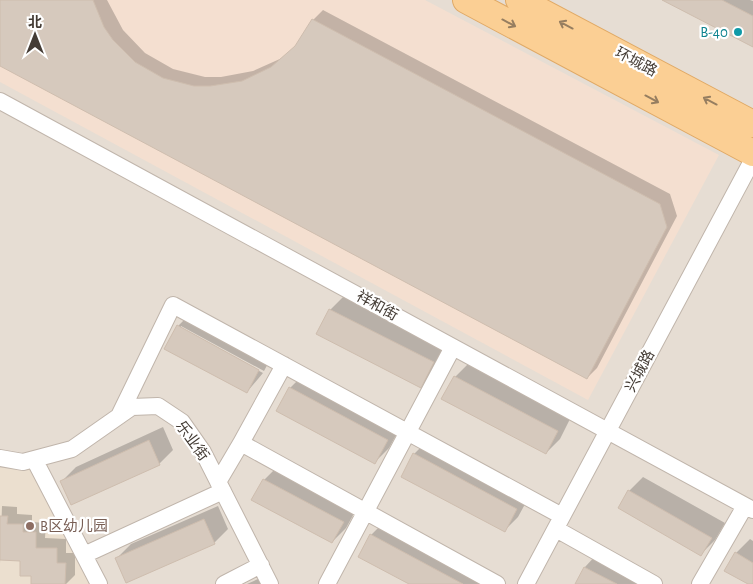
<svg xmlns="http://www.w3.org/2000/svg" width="753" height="584" font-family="'Alegreya Sans','Noto Sans SC',sans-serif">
	<rect width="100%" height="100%" fill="#f2ece5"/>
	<path fill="#e6ddd3" d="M0,0H753V584H0Z"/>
	<path fill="#f4dfd0" d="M0,0H425L719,155L588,400L0,82Z"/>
	<path fill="#ebdfcf" d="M0,465L32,468L89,584H0Z"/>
	<path fill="#0003" d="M0,0H107L123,30L145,53L173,69L205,77H221L253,71L282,58L296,47L313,20L323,10L670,194L677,216L597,368L587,378L0,65Z
		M665,0H750L753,1V46Z
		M344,296L447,348L435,373L421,386L330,310Z
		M192,312L272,356L264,371L181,326V329L263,373L247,392L166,348L178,326Z
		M469,363L571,417L560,439L546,453L455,377Z
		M304,374L401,426L389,448L375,462L290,388Z
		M163,427L173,450L159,464L62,481L76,467Z
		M428,440L530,495L518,517L504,531L414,454Z
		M278,466L357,508L346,528L332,542L264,480Z
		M643,477L725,523L715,540L701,554L629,491Z
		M2,506L17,507V514L32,515V522L46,523L45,538L66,539V553H75V575L66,584H32V575L21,559H0V564Z
		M218,506L228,529L214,543L117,558L131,544Z
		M385,521L482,584H412L371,535Z
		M750,539L753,541V584L736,553Z
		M598,553L658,584H576L585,567Z
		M258,579L261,584H247Z"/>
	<path fill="#d6c9bd" stroke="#cebdae" d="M0,0H93L104,27L113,40L135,62L163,78L194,86H210L242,81L271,67L295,46L312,19L660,204L667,227L587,379L0,66Z
		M662,0H722L753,16V47Z
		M329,309L434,362L421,388L316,334Z
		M177,325L259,370L247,393L164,349Z
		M454,376L558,431L546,454L441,399Z
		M289,387L388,440L375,464L276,411Z
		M149,440L160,465L71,505L60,481Z
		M413,453L517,509L505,532L401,477Z
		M263,479L344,522L332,543L251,500Z
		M628,490L712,538L701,556L618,508Z
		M0,516H8L7,524H23V532H36V548H57V563H66L65,584H31V576H20V561L0,560Z
		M204,519L215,544L126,583L115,558Z
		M370,534L463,584H409L358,557Z
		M735,552L753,563V584H748L724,571Z
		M584,567L617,584H575Z"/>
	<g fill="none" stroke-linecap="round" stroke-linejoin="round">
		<defs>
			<path id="minor" d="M0,101L753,510
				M284,365L241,443L497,584
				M119,416L173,305L562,516
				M0,458L23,462L72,449L132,407L158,406L182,422L203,452L270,584
				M34,459L99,584
				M218,482L241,443
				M556,529L654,584
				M84,555L223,491
				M224,584L261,565
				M327,584L453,347
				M526,584L753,159
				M700,584L745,506"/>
			<path id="primary" d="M466,0L753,153
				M519,0L753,124"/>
		</defs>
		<use href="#minor" stroke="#c0b5ab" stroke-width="18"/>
		<use href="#primary" stroke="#e0a965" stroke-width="28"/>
		<use href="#minor" stroke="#fff" stroke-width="16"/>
		<use href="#primary" stroke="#fbcf94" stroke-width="26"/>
	</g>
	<defs><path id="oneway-shaft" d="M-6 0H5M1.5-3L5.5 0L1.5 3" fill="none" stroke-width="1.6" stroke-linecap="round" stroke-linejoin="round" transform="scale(1.25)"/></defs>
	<g stroke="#967e60">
		<use href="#oneway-shaft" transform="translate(509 23) rotate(28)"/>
		<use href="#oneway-shaft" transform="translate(566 25) rotate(-152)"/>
		<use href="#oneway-shaft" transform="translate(652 99) rotate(28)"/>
		<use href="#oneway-shaft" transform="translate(710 101) rotate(-152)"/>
	</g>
	<circle fill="#0f9aa8" stroke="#fff" stroke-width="2" cx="738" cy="32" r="5"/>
	<circle fill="#8d6e63" stroke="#fff" stroke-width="2" cx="30" cy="526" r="5"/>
	<g text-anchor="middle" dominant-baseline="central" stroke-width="4.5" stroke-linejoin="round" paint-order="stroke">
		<g font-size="15" fill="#0d838f" stroke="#fff" text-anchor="end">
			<text x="728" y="32">B-40</text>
		</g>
		<g font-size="15" fill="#443c35" stroke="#fff">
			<text transform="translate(636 62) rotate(28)">环城路</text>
			<text transform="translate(377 306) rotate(29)">祥和街</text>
			<text transform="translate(640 371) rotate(-62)">兴城路</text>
			<text transform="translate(192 441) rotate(54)">乐业街</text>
		</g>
		<g font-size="15" fill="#785e54" stroke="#fff" text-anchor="start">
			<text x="40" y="526">B区幼儿园</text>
		</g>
	</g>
	<g transform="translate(35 35)" stroke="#ffffff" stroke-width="4" paint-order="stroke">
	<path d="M0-4L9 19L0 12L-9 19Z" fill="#443c35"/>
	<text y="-8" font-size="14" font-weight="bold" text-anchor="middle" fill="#443c35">北</text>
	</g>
</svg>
